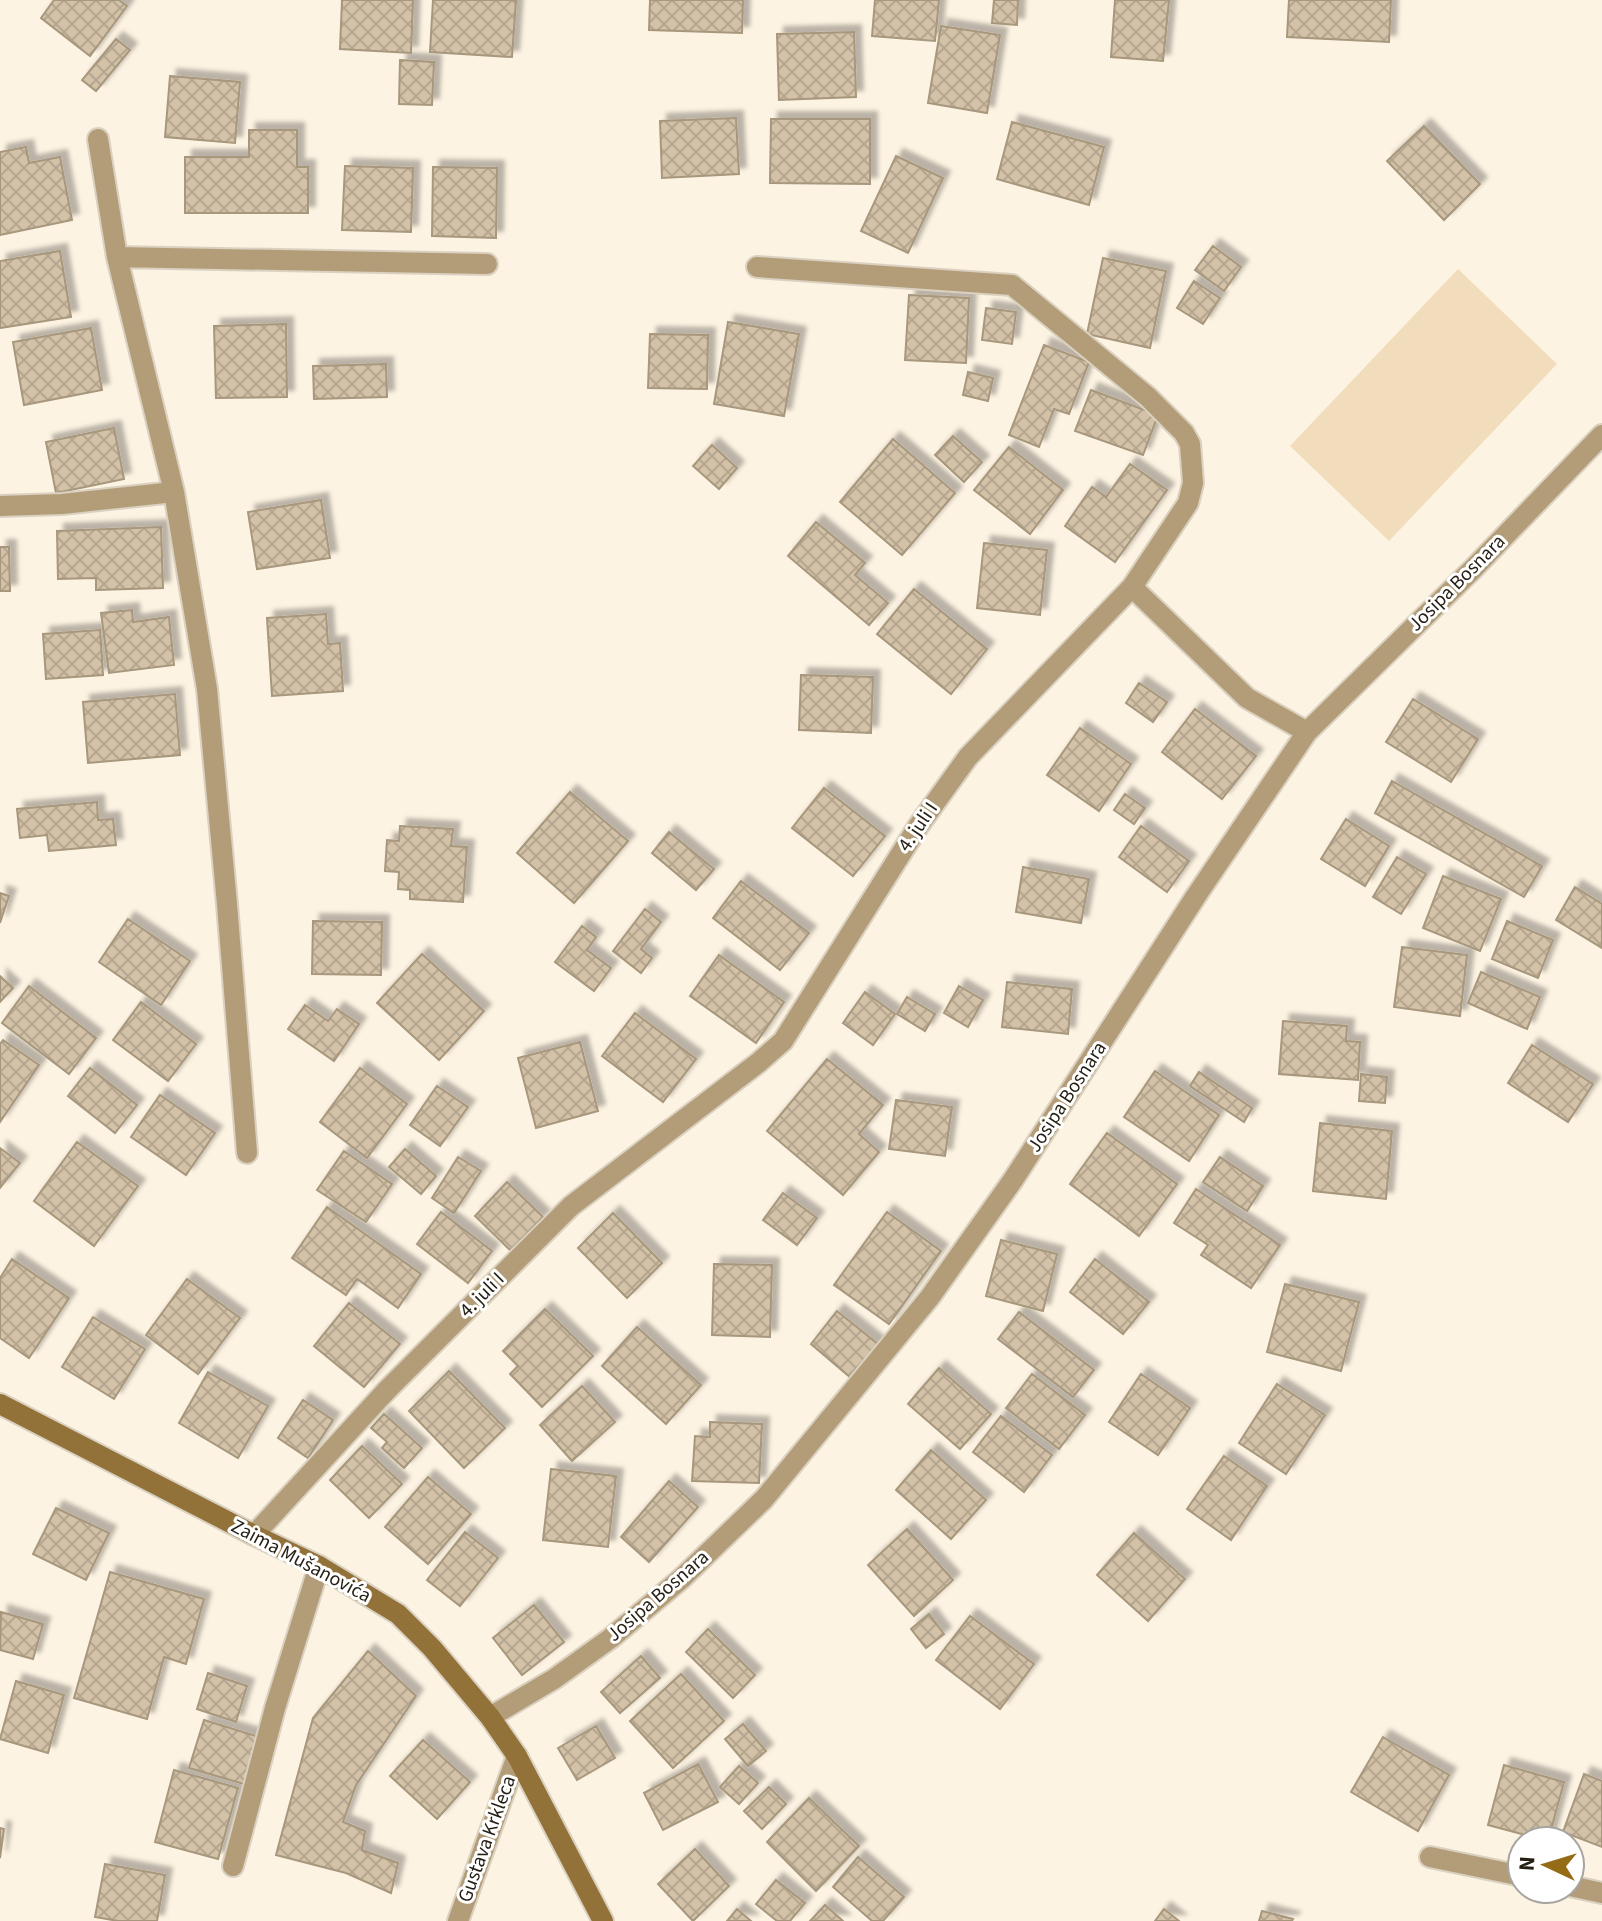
<svg xmlns="http://www.w3.org/2000/svg" width="1602" height="1921" font-family="'Source Sans 3',sans-serif">
	<defs>
		<pattern id="building-cross-hatch" width="8" height="8" patternUnits="userSpaceOnUse" patternTransform="scale(2)"><rect width="8" height="8" fill="#d3c2a7"/><path d="M0 0l8 8M0 8l8-8" fill="none" stroke="#b5a68f"/></pattern>
		<filter id="shadow"><feDropShadow dx="7" dy="-7" stdDeviation="2" flood-color="#0004"/></filter>
	</defs>
	<rect width="100%" height="100%" fill="#fdf3e2"/>
	<path fill="#f1ddbb" d="M1458,269L1557,364L1389,541L1290,446Z"/>
	<path fill="url(#building-cross-hatch)" stroke="#a7977d" stroke-width="2" filter="url(#shadow)" d="M54,0H119L127,6L90,56L41,18Z
		M342,0H413L411,53L340,49Z
		M433,0H516L512,57L430,52Z
		M650,0H743L742,33L649,30Z
		M875,0H939L935,41L872,36Z
		M994,0H1018L1017,25L992,23Z
		M1115,0H1169L1163,61L1111,57Z
		M1289,0H1391L1389,42L1287,37Z
		M941,26L1000,35L987,113L928,103Z
		M854,32L856,97L779,100L777,34Z
		M116,39L130,50L96,91L82,80Z
		M400,60L434,62L432,105L399,104Z
		M170,76L240,82L235,143L165,137Z
		M736,118L739,174L662,178L660,121Z
		M771,119H870V184L770,183Z
		M1012,122L1104,147L1089,205L997,179Z
		M1424,126L1480,184L1444,220L1387,161Z
		M249,130H297V167H308V213H185V157H249Z
		M26,147L29,163L60,157L72,220L0,235V152Z
		M896,156L943,178L908,253L861,231Z
		M345,166L413,168L411,232L342,230Z
		M433,167L497,168L496,238L432,236Z
		M1213,246L1241,267L1224,291L1195,270Z
		M60,251L71,317L0,328V261Z
		M1103,258L1166,271L1150,348L1087,334Z
		M1194,281L1220,298L1203,324L1177,308Z
		M909,295L969,298L966,363L905,360Z
		M986,308L1016,312L1012,344L982,340Z
		M728,322L799,334L784,416L714,404Z
		M286,324L287,397L216,398L214,326Z
		M91,328L102,390L24,405L13,342Z
		M650,334L708,335L707,389L648,388Z
		M1044,345L1089,362L1069,414L1054,409L1039,447L1009,435Z
		M386,364L387,397L314,399L313,366Z
		M968,372L993,378L988,401L963,395Z
		M1091,390L1158,415L1143,455L1075,431Z
		M114,428L124,479L56,493L46,442Z
		M953,436L982,462L964,482L935,455Z
		M893,439L955,493L902,555L840,502Z
		M712,445L737,468L719,489L693,466Z
		M1009,447L1063,490L1030,534L974,490Z
		M1130,464L1167,490L1115,562L1065,526L1092,487L1106,497Z
		M321,500L330,558L257,569L248,512Z
		M816,522L865,563L855,575L888,603L869,625L788,556Z
		M161,527L163,588L96,590V578L58,579L57,531Z
		M984,543L1047,550L1040,615L977,608Z
		M0,547H9L10,591H0Z
		M914,589L987,649L951,694L877,634Z
		M132,610L133,622L169,617L174,665L109,673L101,613Z
		M326,614L328,644L340,643L343,691L272,696L267,618Z
		M100,630L103,675L46,679L43,634Z
		M801,675L873,677L871,733L799,730Z
		M1139,683L1167,702L1153,722L1126,703Z
		M175,694L180,755L88,763L83,702Z
		M1413,699L1478,739L1451,782L1386,742Z
		M1195,709L1256,756L1222,799L1162,752Z
		M1080,728L1131,764L1099,811L1047,775Z
		M1392,781L1542,866L1524,897L1375,813Z
		M824,788L885,836L853,876L792,828Z
		M570,792L628,841L574,903L517,853Z
		M1125,794L1145,808L1134,824L1114,810Z
		M97,802L98,820L113,819L116,845L49,851L47,835L20,838L17,809Z
		M1346,819L1389,846L1365,886L1321,859Z
		M400,826L453,829L451,846L467,847L463,902L410,899V890L398,889L399,872L385,871L387,840L399,841Z
		M1141,826L1189,861L1167,892L1119,857Z
		M669,832L714,869L696,890L652,853Z
		M1397,857L1426,874L1401,914L1373,897Z
		M1023,867L1089,879L1081,923L1016,912Z
		M1443,876L1501,899L1480,951L1423,928Z
		M741,881L809,933L780,970L713,918Z
		M1575,887L1602,904V948L1556,920Z
		M0,893L9,896L0,923Z
		M645,909L661,922L641,949L652,958L641,973L613,951Z
		M128,919L190,961L161,1005L99,962Z
		M313,921L382,922L381,975L312,974Z
		M1507,921L1553,940L1538,978L1492,959Z
		M582,926L596,937L587,950L611,968L594,991L555,962Z
		M1402,947L1467,955L1460,1016L1394,1007Z
		M422,954L484,1011L439,1060L377,1003Z
		M719,955L784,1002L756,1043L690,996Z
		M1481,972L1540,997L1527,1029L1468,1003Z
		M0,976L13,988L0,1002Z
		M1007,982L1072,989L1068,1034L1002,1027Z
		M29,986L96,1038L69,1074L2,1023Z
		M959,986L983,1000L968,1027L944,1013Z
		M865,992L895,1014L873,1045L843,1023Z
		M907,997L935,1014L925,1031L897,1014Z
		M141,1002L196,1044L168,1081L113,1040Z
		M305,1005L328,1021L337,1009L359,1024L334,1061L288,1029Z
		M635,1013L696,1059L663,1102L602,1056Z
		M1283,1021L1347,1026L1346,1041L1360,1042L1358,1080L1279,1074Z
		M3,1040L39,1065L0,1122V1044Z
		M580,1042L598,1111L536,1128L518,1058Z
		M1532,1045L1593,1084L1568,1122L1508,1083Z
		M827,1059L883,1105L859,1134L879,1152L843,1195L767,1131Z
		M90,1068L137,1105L115,1133L68,1096Z
		M360,1068L407,1104L367,1158L320,1122Z
		M1155,1071L1219,1115L1189,1161L1124,1117Z
		M1199,1072L1252,1108L1244,1122L1190,1086Z
		M1361,1074L1387,1077L1385,1103L1359,1101Z
		M437,1086L468,1107L440,1146L410,1125Z
		M160,1095L215,1133L186,1175L131,1137Z
		M896,1100L952,1107L945,1156L889,1149Z
		M1320,1123L1392,1131L1386,1199L1313,1191Z
		M1107,1133L1177,1184L1139,1236L1070,1184Z
		M77,1142L138,1186L94,1246L34,1201Z
		M0,1148L20,1163L0,1188Z
		M405,1149L436,1176L421,1194L389,1167Z
		M344,1151L392,1184L366,1222L317,1190Z
		M458,1157L481,1171L454,1213L432,1198Z
		M1220,1157L1263,1186L1247,1211L1203,1182Z
		M507,1182L543,1217L511,1251L475,1216Z
		M1196,1189L1280,1245L1251,1288L1201,1255L1208,1245L1174,1223Z
		M783,1193L817,1218L797,1245L763,1220Z
		M327,1207L421,1274L398,1308L357,1279L346,1295L292,1258Z
		M441,1212L492,1251L468,1283L417,1244Z
		M887,1212L941,1251L889,1324L834,1285Z
		M613,1213L662,1263L627,1298L578,1248Z
		M1001,1240L1057,1254L1043,1311L986,1296Z
		M12,1259L69,1298L29,1358L0,1338V1278Z
		M1095,1259L1149,1302L1123,1334L1070,1292Z
		M714,1264L772,1265L770,1337L712,1335Z
		M187,1279L240,1318L198,1374L146,1335Z
		M1285,1284L1359,1302L1341,1371L1267,1352Z
		M349,1303L400,1344L364,1387L314,1346Z
		M545,1309L593,1356L542,1407L510,1374L518,1366L503,1351Z
		M837,1311L879,1345L851,1378L811,1344Z
		M1019,1312L1094,1370L1073,1397L998,1339Z
		M93,1317L145,1349L114,1399L62,1367Z
		M637,1327L701,1385L666,1424L602,1366Z
		M939,1368L991,1414L960,1449L908,1404Z
		M449,1371L505,1428L464,1468L409,1411Z
		M208,1372L268,1406L238,1458L179,1423Z
		M1032,1374L1085,1415L1059,1449L1006,1408Z
		M1141,1374L1190,1408L1158,1455L1109,1422Z
		M1277,1384L1325,1415L1286,1474L1239,1443Z
		M582,1386L615,1422L572,1461L540,1425Z
		M303,1400L333,1420L308,1458L278,1438Z
		M384,1414L422,1448L404,1468L382,1448L387,1442L371,1428Z
		M1001,1416L1052,1455L1024,1492L973,1452Z
		M710,1422L762,1424L759,1483L692,1481L695,1436L710,1437Z
		M362,1446L402,1484L369,1518L330,1480Z
		M931,1450L986,1500L951,1539L896,1490Z
		M1224,1456L1267,1486L1231,1540L1187,1509Z
		M551,1469L616,1476L608,1547L543,1540Z
		M428,1477L471,1514L428,1564L385,1527Z
		M669,1481L698,1507L649,1562L621,1537Z
		M56,1508L109,1533L86,1580L33,1554Z
		M907,1529L953,1580L914,1616L868,1565Z
		M465,1532L498,1558L460,1606L427,1580Z
		M1134,1533L1185,1579L1148,1621L1097,1575Z
		M110,1572L204,1599L186,1664L164,1657L147,1719L74,1698Z
		M534,1605L564,1642L522,1675L493,1638Z
		M1,1612L43,1624L33,1659L0,1650Z
		M929,1614L944,1634L926,1648L911,1629Z
		M970,1616L1034,1664L1000,1709L936,1660Z
		M708,1629L755,1675L733,1698L686,1652Z
		M368,1651L416,1696L356,1785L343,1822L365,1831L362,1850L398,1863L391,1893L346,1873L276,1855L313,1718Z
		M641,1656L660,1678L620,1713L601,1692Z
		M208,1673L247,1686L236,1722L197,1709Z
		M681,1674L724,1721L673,1768L630,1721Z
		M16,1681L64,1695L48,1753L0,1739Z
		M204,1720L259,1737L244,1784L189,1768Z
		M743,1724L766,1751L748,1766L725,1739Z
		M596,1726L615,1758L577,1780L558,1748Z
		M1383,1737L1449,1775L1418,1831L1351,1792Z
		M423,1740L470,1782L437,1819L390,1776Z
		M698,1764L718,1802L663,1830L644,1793Z
		M1504,1765L1564,1782L1548,1841L1488,1825Z
		M739,1766L758,1783L739,1804L720,1787Z
		M174,1770L238,1788L218,1859L155,1842Z
		M1584,1774L1602,1781V1847L1563,1832Z
		M769,1787L786,1804L762,1829L744,1811Z
		M809,1798L859,1846L816,1891L767,1842Z
		M0,1828L4,1829L0,1858Z
		M695,1849L729,1886L693,1921L658,1884Z
		M858,1857L904,1897L883,1921H872L833,1887Z
		M105,1864L165,1875L157,1921H118L95,1917Z
		M776,1880L805,1903L790,1921H777L756,1904Z
		M825,1905L843,1921H810Z
		M737,1909L751,1921H727Z
		M1164,1909L1179,1921H1155Z
		M1262,1911L1293,1919L1292,1921H1259Z"/>
	<g fill="none" stroke-linecap="round" stroke-linejoin="round">
		<defs>
			<path id="street" d="M98,139L117,257L174,492L207,689L227,904L247,1153
				M117,257L487,264
				M0,506L62,504L174,492
				M1132,587L1247,698L1307,732
				M254,1535L387,1390L571,1206L758,1063L783,1041L919,825L968,757L1132,587L1188,503L1193,483L1190,444L1184,433L1148,397L1012,285L757,267
				M490,1717L554,1679L611,1638L681,1579L764,1499L930,1297L1013,1180L1196,896L1307,732L1473,569L1602,435
				M1430,1857L1522,1876
				M233,1866L275,1708L319,1566
				M1570,1886L1602,1893
				M458,1921L517,1756"/>
			<path id="secondary" d="M0,1404L254,1535L319,1566L398,1614L432,1648L490,1717L517,1756L603,1921"/>
		</defs>
		<use href="#street" stroke="#dad1c1" stroke-width="24"/>
		<use href="#secondary" stroke="#dad1c1" stroke-width="24"/>
		<use href="#street" stroke="#b39d78" stroke-width="20"/>
		<use href="#secondary" stroke="#927238" stroke-width="20"/>
	</g>
	<g text-anchor="middle" dominant-baseline="central" stroke-width="6" stroke-linejoin="round" paint-order="stroke">
		<g font-size="20" fill="#241e13" stroke="#fff">
			<text transform="translate(1457 583) rotate(-45)">Josipa Bosnara</text>
			<text transform="translate(918 827) rotate(-56)">4. juli I</text>
			<text transform="translate(1067 1097) rotate(-57)">Josipa Bosnara</text>
			<text transform="translate(482 1295) rotate(-45)">4. juli I</text>
			<text transform="translate(301 1561) rotate(28)">Zaima Mušanovića</text>
			<text transform="translate(658 1596) rotate(-41)">Josipa Bosnara</text>
			<text transform="translate(487 1839) rotate(-70)">Gustava Krkleca</text>
		</g>
	</g>
	<g transform="translate(1546 1865) rotate(274)"><circle r="38" fill="#ffffff" stroke="#a7a5a1" stroke-width="2"/>
	<path d="M0-6L14 30L0 20L-14 30Z" fill="#946c16"/>
	<text y="-12" font-size="22" font-weight="bold" text-anchor="middle" fill="#241e13">N</text>
	</g>
</svg>
